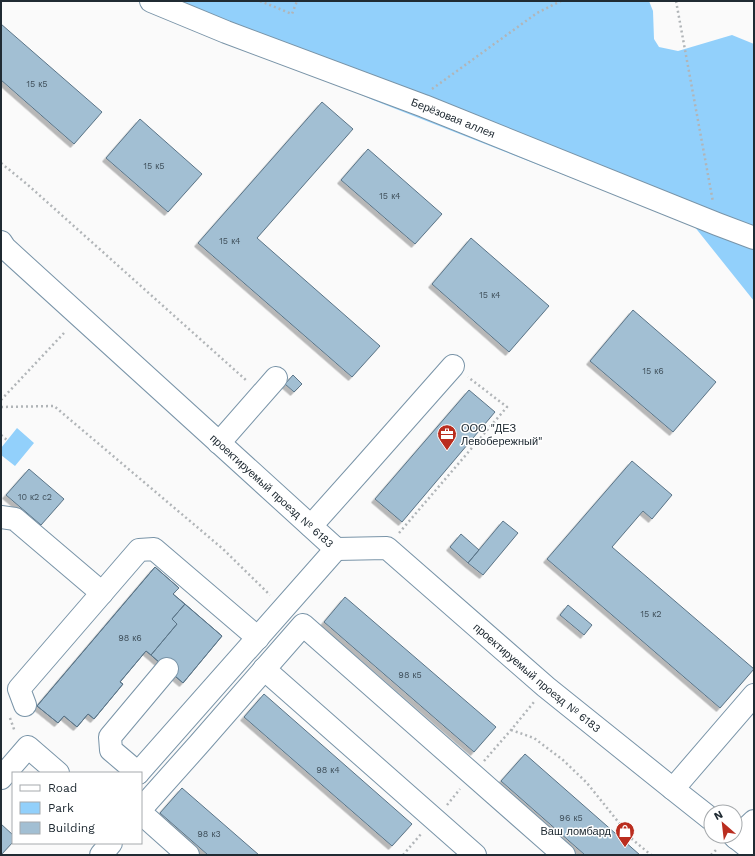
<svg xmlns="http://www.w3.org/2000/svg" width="755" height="856" font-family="'Work Sans',sans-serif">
	<defs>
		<filter id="shadow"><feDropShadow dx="-3.5" dy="3.5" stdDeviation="0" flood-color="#0004"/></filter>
	</defs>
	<rect width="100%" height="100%" fill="#fafafa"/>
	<path fill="#92d0fb" d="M146,1H649L653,11L654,39L659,47L678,51L732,35L754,44V301L694,226L373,100Z
		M17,428L34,443L15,466L1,455V448Z"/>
	<path fill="#a2bfd3" stroke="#5b7588" filter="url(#shadow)" d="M1,24L102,112L74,144L1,80Z
		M322,102L353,129L257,238L380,346L352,377L198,243Z
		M140,119L202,174L168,212L106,158Z
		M368,149L442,214L415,244L341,180Z
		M471,238L549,306L509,352L432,284Z
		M633,310L716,382L673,432L590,361Z
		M293,375L302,384L294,392L285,384Z
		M469,390L495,412L402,522L375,499Z
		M632,461L672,495L652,519L643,511L612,547L754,669L720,708L547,559Z
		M29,469L64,499L41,525L6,495Z
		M503,521L518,533L483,575L468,563Z
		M461,534L479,550L468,563L450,547Z
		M155,567L179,588L173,594L185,604L172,619L177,624L151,655L146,651L120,682L123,684L94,719L88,714L77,727L64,716L58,723L37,706Z
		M155,567L179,588L173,594L222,636L183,683L146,651L120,682L123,684L94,719L88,714L77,727L64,716L58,723L37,706Z
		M345,597L496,727L474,752L324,622Z
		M185,604L222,636L183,683L151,655L177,624L172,619Z
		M568,605L592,625L584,635L560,615Z
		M264,694L412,824L392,846L244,717Z
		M525,754L640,855H585L501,781Z
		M182,788L259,855H208L160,813Z
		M1,824L13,835V842L1,855Z"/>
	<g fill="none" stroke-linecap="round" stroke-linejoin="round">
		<defs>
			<g id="minor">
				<path id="s1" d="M151,1L226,32L424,106L717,224L754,238"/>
				<path id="s2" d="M1,242L5,248L336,549L387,548L546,687L673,789L711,819"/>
				<path d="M219,443L276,378"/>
				<path d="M1,517L15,519L102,593"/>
				<path d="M311,526L361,470L453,366"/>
				<path d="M264,669L475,855"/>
				<path d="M25,705L19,689L139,550L154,549L258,638"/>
				<path d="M138,773L336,549"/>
				<path d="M138,773L111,750L110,737L167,669"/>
				<path d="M1,778L28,747L58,773"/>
				<path d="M673,789L754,695"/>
				<path d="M141,809L199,744L303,625L564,855"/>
				<path d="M141,813L188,855"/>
				<path d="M734,836L754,852"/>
				<path d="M736,838L754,821"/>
				<path d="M101,855L111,843"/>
			</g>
		</defs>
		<use href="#minor" stroke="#7994a8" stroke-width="24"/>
		<path stroke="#b1b5b8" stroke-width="2.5" stroke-dasharray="2 3" stroke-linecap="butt" d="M260,1L292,14L297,1
			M676,1L713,202
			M432,89L537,13L561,1
			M1,163L28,185L247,381
			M1,400L64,333
			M1,407L54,406L223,549L270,595
			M1,435L7,440
			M399,533L507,407L468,377
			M10,718L15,732
			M511,730L534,738L563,760L587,783L632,839L651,855
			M484,761L511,730L534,702
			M447,805L460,789
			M403,855L421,834
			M711,855L718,848"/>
		<use href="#minor" stroke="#fff" stroke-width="22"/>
	</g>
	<defs>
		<symbol id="office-pin" viewBox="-11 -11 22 30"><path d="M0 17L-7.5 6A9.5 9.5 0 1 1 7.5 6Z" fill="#ba2d1f" stroke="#fff"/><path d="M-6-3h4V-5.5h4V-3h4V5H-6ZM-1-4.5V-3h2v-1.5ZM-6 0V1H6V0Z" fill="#fff"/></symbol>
		<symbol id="shop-pin" viewBox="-11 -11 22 30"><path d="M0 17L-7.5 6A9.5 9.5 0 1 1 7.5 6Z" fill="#ba2d1f" stroke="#fff"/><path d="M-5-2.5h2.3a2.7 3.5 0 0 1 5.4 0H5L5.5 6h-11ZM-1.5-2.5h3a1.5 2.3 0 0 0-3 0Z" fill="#fff"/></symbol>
	</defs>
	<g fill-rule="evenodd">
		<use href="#office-pin" x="436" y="423" width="22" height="30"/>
		<use href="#shop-pin" x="614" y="820" width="22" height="30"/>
	</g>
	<g text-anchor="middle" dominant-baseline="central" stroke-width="3" stroke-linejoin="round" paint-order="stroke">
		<g font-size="9" fill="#40505b">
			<text x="37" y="84">15 к5</text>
			<text x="154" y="166">15 к5</text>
			<text x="390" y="196">15 к4</text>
			<text x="230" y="241">15 к4</text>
			<text x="490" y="295">15 к4</text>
			<text x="653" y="371">15 к6</text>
			<text x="35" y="497">10 к2 с2</text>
			<text x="651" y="614">15 к2</text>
			<text x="130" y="638">98 к6</text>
			<text x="410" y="675">98 к5</text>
			<text x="328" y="770">98 к4</text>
			<text x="571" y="818">96 к5</text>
			<text x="209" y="834">98 к3</text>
		</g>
		<g font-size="11" fill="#202b33" stroke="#fff">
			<text stroke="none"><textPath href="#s1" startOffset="324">Берёзовая аллея</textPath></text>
			<text stroke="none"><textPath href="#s2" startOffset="368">проектируемый проезд № 6183</textPath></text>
			<text stroke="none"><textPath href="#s2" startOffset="704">проектируемый проезд № 6183</textPath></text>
		</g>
		<g font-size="11" fill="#202b33" stroke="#fff" text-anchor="start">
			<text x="461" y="428">ООО "ДЕЗ<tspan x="461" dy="13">Левобережный"</tspan></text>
			<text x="611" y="831" text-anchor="end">Ваш ломбард</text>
		</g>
	</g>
	<rect width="755" height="856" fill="none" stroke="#202b33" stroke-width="4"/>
	<rect x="12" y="772" width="130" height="72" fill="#ffffff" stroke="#a6aaad"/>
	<rect x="20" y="785" width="20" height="6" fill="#ffffff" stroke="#a6aaad"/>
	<text x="48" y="792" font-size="12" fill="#202b33">Road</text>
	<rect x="20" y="802" width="20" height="12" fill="#92d0fb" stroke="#a6aaad"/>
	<text x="48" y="812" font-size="12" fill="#202b33">Park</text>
	<rect x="20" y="822" width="20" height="12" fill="#a2bfd3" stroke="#a6aaad"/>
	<text x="48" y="832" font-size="12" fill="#202b33">Building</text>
	<g transform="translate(723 824) rotate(332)"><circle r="19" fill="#ffffff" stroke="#a6aaad"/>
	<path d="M0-3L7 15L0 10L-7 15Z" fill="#ba2d1f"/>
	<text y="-6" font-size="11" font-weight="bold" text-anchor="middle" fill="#202b33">N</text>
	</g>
</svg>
